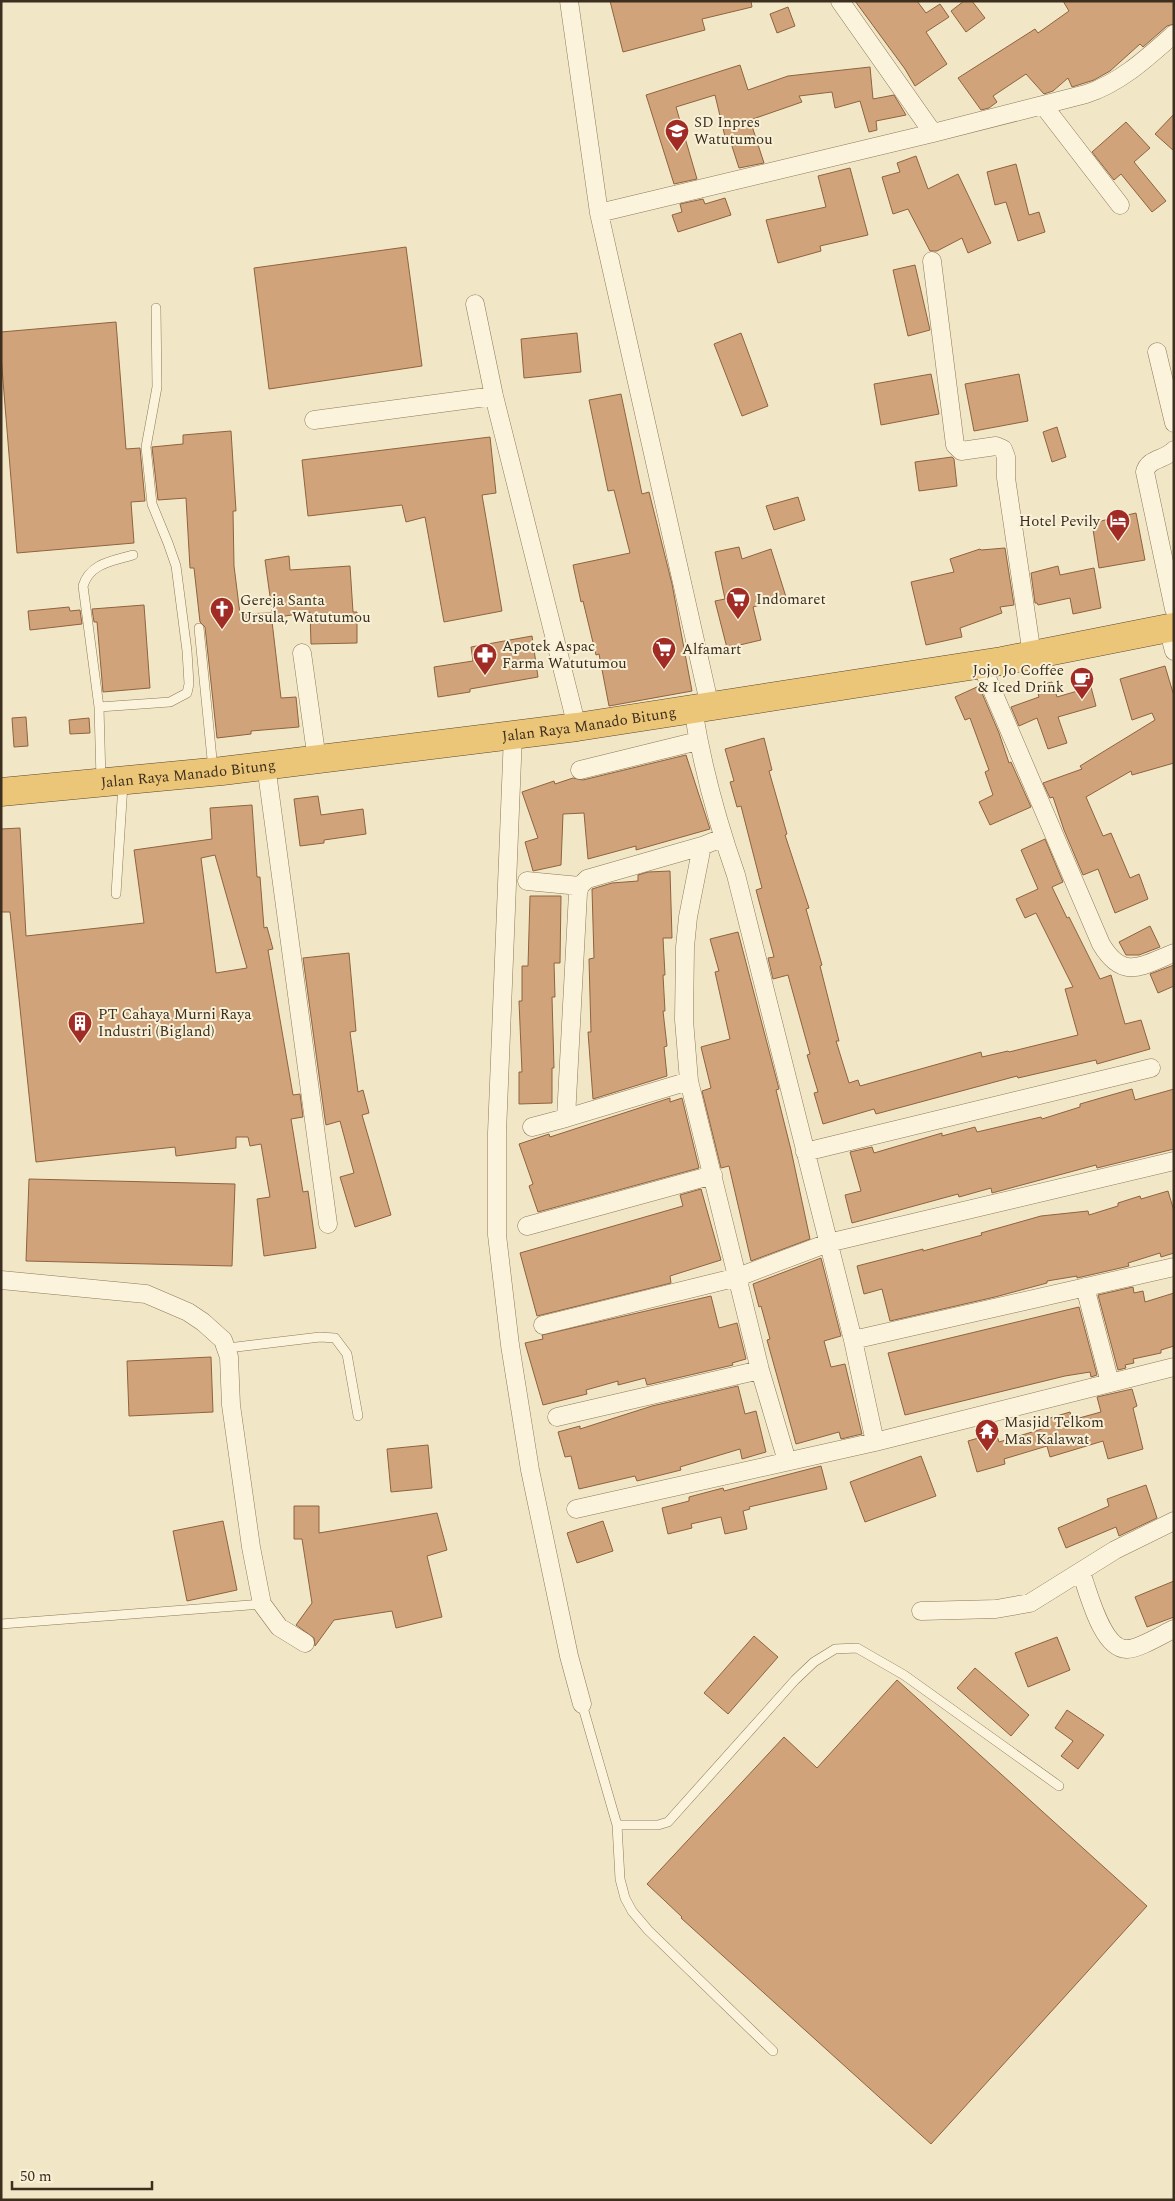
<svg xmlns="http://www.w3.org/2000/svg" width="1175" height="2201" font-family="Spectral,serif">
	<rect width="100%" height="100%" fill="#f1e7c6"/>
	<path fill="#d1a37a" stroke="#8f633f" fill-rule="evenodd" d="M610,1H751L752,7L702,19L705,30L623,52Z
		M855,1H917L926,13L940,4L949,17L926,32L947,64L915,86L905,69Z
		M964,1H972L985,18L966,32L951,11Z
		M1063,1H1174V24L1167,26L1143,47L1140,44L1110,71L1094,80L1072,87L1068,78L1053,91L1044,94L1026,74L993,96L997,102L989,108L981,110L958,78L1035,29L1038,33L1069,11Z
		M788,7L795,26L777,33L770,14Z
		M740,65L748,90L788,76L870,67L873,99L894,95L906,115L876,121L877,130L869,132L860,101L835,108L832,92L799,96L802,102L750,120L764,163L739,168L730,140L726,141L715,95L676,107L697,179L674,184L646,95Z
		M1174,114V151L1155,134Z
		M1126,122L1150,148L1134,162L1166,201L1152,212L1121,174L1114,180L1092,152Z
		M916,156L928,189L958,174L991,243L968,253L962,238L937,251H930L908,209L893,214L882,177L900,172L897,163Z
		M1016,164L1029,215L1039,212L1045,232L1018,241L1006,202L995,205L987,172Z
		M850,168L868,235L820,246L821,251L778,263L766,220L826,207L818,176Z
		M725,198L731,215L678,232L672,215L682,212L680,204L703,199L705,204Z
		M406,247L422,366L269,389L254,268Z
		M915,265L930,330L908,336L893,270Z
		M116,322L126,449L140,448L145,501L131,502L134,543L17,553L1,356V332Z
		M577,333L581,372L524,378L521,339Z
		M741,333L768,406L742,416L714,344Z
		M931,374L939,414L881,425L874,384Z
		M1019,374L1028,421L974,431L965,384Z
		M621,394L642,494L649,492L672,584L692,691L609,706L599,654L596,655L583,601L581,602L573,565L630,553L614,490L608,491L589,400Z
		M1057,427L1066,457L1052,462L1043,432Z
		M231,431L236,511H233L234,566L240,614L271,613L281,698L296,697L299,727L251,731V734L217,738L205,627L200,622L194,568H190L186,498L158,500L152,447L183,444V435Z
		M490,437L496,493L482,495L502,611L444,622L425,517L406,522L402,505L308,516L302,460Z
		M952,457L954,459L957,486L919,491L915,462Z
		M798,497L805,520L774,530L766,506Z
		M1136,513L1145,560L1099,568L1092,523Z
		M739,547L742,559L771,549L786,597L753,607L761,640L727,648L715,601L725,599L715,552Z
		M1005,548L1014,605L1000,607L1002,613L960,628L962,637L926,645L911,582L954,572L950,559L980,549L981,550Z
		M289,556L290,570L350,566L353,612H357V643L311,644L310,612L273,618L265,560Z
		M1058,566L1060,575L1094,568L1101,608L1073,614L1070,598L1038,605L1037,603H1035L1031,573Z
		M144,605L150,688L103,692L97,622H94L92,609Z
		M69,607L70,611L80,610L82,624L30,630L28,611Z
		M532,636L538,677L470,689V692L438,697L434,667L473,661L471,647Z
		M1165,666L1174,696V763L1132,775L1131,771L1086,797L1103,836L1111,833L1130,878L1139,874L1148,899L1115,913L1098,869L1083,875L1064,830L1053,797L1050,798L1043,783L1082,769L1080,766L1155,720L1152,713L1132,720L1120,679Z
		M1052,682L1057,697L1091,687L1096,706L1058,717L1067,743L1048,749L1037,718L1019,726L1011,707L1039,697L1036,686Z
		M979,686L999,733L1009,763L1011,762L1031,807L990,825L979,802L993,795L985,772L989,770L970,718L965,720L955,697Z
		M26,717L28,746L14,747L12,718Z
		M89,718L90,733L70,734L69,720Z
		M764,738L772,770L769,771L787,834L785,835L809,908L806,909L822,965L820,966L839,1041H836L849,1083L858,1080L860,1086L981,1052L982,1057L1008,1051L1009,1052L1078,1035L1065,989L1073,987L1036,913L1025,918L1016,899L1038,889L1021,850L1045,839L1063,882L1052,887L1067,918L1069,917L1100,979L1111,975L1125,1024L1141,1020L1150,1049L1097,1064L1096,1060L1018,1078L1017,1076L876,1114L874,1109L823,1124L814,1093L818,1092L807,1055L810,1054L788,975L773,979L768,958L774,957L756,890L762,888L741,806L737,807L730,782L734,781L725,749Z
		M686,755L710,829L636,850V846L588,859L584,813L563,814L561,865L533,871L525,842L538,838L522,792L554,781L555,784L573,778L583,780Z
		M318,796L321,815L363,809L366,834L324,840V843L300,846L294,799Z
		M252,805L257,877H260L264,928L267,927L273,949L268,950L293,1095L300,1094L303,1117L291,1119L303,1192L308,1191L316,1248L264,1256L257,1199L270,1197L261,1144L250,1146L248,1137H236V1148L176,1156L175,1147L36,1162L10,912H1V829L20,828L26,936L144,923L134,850L212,839L210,808ZM215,855L247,968L216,973L201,858Z
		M670,871L672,938H663L665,975H663L665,1011H663L667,1046L664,1047L667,1076L593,1099L588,1032H591L589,959L594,958L592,889L612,883L638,881V875L648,872Z
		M530,896H561L560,963H554L555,997H552L554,1068H552V1103L519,1104V1072H522L519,1001H522V966H528Z
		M1150,926L1160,947L1139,955H1126L1119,942Z
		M738,932L779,1089L776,1090L791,1150L810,1239L751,1261L729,1166L721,1168L702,1091L711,1088L701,1047L730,1039L715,972L719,971L710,939Z
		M349,953L356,1031L350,1032L358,1092L363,1090L369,1113L362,1115L391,1215L355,1227L340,1177L354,1173L340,1121L326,1125L325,1119L303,958Z
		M1174,965V986L1158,993L1150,974Z
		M1132,1089L1135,1100L1174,1089V1149L1097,1168L1096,1165L992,1193L991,1188L959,1197L958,1194L852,1223L845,1195L861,1191L850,1152L872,1147L874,1153L942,1133V1136L975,1127L977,1132L1041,1117L1042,1119L1080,1107V1104Z
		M670,1098V1102L682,1098L699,1168L538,1212L529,1186L533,1184L519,1144L549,1134L550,1137Z
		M29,1179L235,1184L232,1266L26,1261Z
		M701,1189L721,1260L670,1276L671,1283L537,1316L520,1253L683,1206L680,1195Z
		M1168,1191L1174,1211V1253L1161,1257L1160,1253L1128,1263L1129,1266L1077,1278V1276L1047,1281V1283L995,1297L890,1321L882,1289L864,1294L857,1266L923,1249V1251L956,1242L982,1235L981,1233L1041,1216L1088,1211L1089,1215L1118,1206V1203L1140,1196L1141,1199Z
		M821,1258L841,1336L824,1341L831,1367L845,1364L862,1434L841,1439L839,1432L796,1444L767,1340L770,1339L761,1306L759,1307L753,1284Z
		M1133,1287L1134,1293L1143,1291L1145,1302L1174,1293V1346L1161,1350V1353L1133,1359L1134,1363L1125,1365L1126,1368L1118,1370L1098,1295Z
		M711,1296L719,1328L737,1323L746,1359L732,1363L733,1365L647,1385L645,1378L618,1385V1381L586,1390L587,1394L543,1405L525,1343L543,1339L542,1335Z
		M1079,1307L1097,1375L1091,1377L1090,1372L1065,1376L905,1415L888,1353Z
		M211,1357L213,1412L129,1416L127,1361Z
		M738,1386L745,1414L756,1411L766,1452L742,1459L740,1449L680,1467L681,1470L637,1481L635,1476L579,1489L571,1456L565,1457L558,1432L580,1426V1429L652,1406Z
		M1132,1389L1137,1406L1133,1408L1143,1449L1108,1459L1103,1441L1050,1457L1047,1446L1004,1459L1005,1464L977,1472L968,1441L996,1433L999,1442L1042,1429L1040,1421L1070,1412L1072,1420L1101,1412L1097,1397Z
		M428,1445L432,1488L391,1492L387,1449Z
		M921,1456L936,1496L865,1522L850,1482Z
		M821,1466L827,1489L749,1507L750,1509L743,1511L747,1529L725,1534L721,1517L691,1524L692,1528L668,1534L662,1508L689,1501V1497L723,1488L724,1491Z
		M1146,1485L1157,1518L1119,1536L1116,1527L1066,1548L1058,1528L1109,1506L1107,1499Z
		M294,1506H319V1533L437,1513L447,1550L427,1556L442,1617L396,1628L392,1611L334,1620L315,1646L314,1638L296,1625L312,1603L302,1539H294Z
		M223,1521L237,1590L187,1601L173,1531Z
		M603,1521L613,1551L577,1563L567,1533Z
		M1174,1581V1617L1147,1627L1135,1597Z
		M754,1636L778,1657L728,1714L704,1693Z
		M1057,1637L1070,1670L1028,1687L1015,1653Z
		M975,1668L1029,1715L1011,1736L957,1688Z
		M897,1680L1147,1906L931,2144L681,1918L682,1917L647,1884L784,1737L817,1768Z
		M1067,1710L1104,1735L1078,1769L1061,1756L1073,1741L1055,1728Z"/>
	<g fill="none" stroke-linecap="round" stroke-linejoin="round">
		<defs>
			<path id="service" d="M199,628L213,769
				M99,707L83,586C90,563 113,561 133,555
				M101,779L99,707L170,702L187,693L189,684L187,651L176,566L168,543L152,504L146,447L157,387L156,308
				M116,894L123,784
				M228,1348L320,1337L335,1338L347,1354L358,1416
				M1,1624L262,1604
				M582,1704L617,1825L620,1879L625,1898L632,1911L648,1930L773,2051
				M617,1825H658L668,1822L795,1680L814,1662L835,1649L857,1648L904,1675L1059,1786"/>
			<path id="minor" d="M569,1L599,213L710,707
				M840,1L933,133
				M1043,105L1120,205
				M599,213L933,133L1086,94C1120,83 1147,58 1174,34
				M932,261L955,445L961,451L996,446L1003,449L1006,457V478L1032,655
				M475,304L494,396L577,727
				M1157,352L1174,423
				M314,420L494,396
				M1174,450C1165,460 1148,458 1145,472L1174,609
				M1168,628L1174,651
				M302,653L317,760
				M981,664L1101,944C1123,981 1141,966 1174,953
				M693,709C702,765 717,821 736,875L853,1340L875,1442
				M513,735L497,1133V1235L510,1345L530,1470L569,1656L582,1704
				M266,765L328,1224
				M580,770L698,741
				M722,838L702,846L688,917L685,947L684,1020L689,1081L760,1370L787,1461
				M527,881L580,886
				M689,1081L566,1118L578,893L580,886L587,879L702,846
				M532,1127L566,1118
				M805,1152L1151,1068
				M527,1226L713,1175
				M1,1280L146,1294L188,1312L203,1322L223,1340L229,1357L231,1405L251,1547L262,1604L279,1627L305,1643
				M1085,1287L1110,1383
				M543,1325L738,1277L828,1243L1174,1161
				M853,1340L1174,1267
				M557,1417L760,1370
				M576,1509L875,1442L1174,1367
				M1081,1572C1088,1591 1102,1650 1127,1649C1139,1649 1163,1634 1174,1629
				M921,1611L996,1609L1030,1603L1115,1550L1174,1521"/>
			<g id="trunk">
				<path id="s1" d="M1,792L222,771L577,727L1002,661L1174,627"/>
			</g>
		</defs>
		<use href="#service" stroke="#8e795a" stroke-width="10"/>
		<use href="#minor" stroke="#8e795a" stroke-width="19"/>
		<use href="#trunk" stroke="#5c462e" stroke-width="29"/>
		<use href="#service" stroke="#fbf3db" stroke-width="9"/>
		<use href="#minor" stroke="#fbf3db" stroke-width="18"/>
		<use href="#trunk" stroke="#ecc678" stroke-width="28"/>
	</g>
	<defs>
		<symbol id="school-pin" viewBox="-11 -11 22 30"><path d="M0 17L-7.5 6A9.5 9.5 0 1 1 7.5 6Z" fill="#a12c26" stroke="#f8f0d7"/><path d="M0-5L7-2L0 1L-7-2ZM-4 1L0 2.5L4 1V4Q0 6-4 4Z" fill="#fff"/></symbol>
		<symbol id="hotel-pin" viewBox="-11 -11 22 30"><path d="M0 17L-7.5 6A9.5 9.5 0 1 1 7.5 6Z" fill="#a12c26" stroke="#f8f0d7"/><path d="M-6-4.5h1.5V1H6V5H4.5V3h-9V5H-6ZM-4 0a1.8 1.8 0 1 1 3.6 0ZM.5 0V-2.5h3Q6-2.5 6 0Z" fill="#fff"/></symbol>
		<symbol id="supermarket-pin" viewBox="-11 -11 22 30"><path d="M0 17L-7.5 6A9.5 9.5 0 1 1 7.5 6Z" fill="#a12c26" stroke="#f8f0d7"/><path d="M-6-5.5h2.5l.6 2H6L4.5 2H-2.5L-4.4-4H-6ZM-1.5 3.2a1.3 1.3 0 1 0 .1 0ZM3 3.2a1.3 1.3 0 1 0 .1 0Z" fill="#fff"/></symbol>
		<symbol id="church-pin" viewBox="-11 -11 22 30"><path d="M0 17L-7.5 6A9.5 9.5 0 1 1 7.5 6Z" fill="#a12c26" stroke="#f8f0d7"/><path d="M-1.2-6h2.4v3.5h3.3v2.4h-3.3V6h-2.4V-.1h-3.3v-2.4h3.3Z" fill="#fff"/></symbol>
		<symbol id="pharmacy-pin" viewBox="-11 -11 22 30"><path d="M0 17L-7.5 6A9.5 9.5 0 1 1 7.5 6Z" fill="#a12c26" stroke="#f8f0d7"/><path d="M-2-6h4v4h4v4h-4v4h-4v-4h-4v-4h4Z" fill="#fff"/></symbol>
		<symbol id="cafe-pin" viewBox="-11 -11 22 30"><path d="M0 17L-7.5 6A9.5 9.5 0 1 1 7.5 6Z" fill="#a12c26" stroke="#f8f0d7"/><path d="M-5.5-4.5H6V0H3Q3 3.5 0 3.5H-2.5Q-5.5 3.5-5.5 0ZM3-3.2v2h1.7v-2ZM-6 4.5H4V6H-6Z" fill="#fff"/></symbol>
		<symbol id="building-pin" viewBox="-11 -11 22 30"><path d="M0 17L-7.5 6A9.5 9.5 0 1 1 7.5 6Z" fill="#a12c26" stroke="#f8f0d7"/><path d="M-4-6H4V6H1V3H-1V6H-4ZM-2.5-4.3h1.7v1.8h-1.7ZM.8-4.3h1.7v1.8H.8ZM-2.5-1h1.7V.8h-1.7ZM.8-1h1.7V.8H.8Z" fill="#fff"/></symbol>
		<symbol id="temple-pin" viewBox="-11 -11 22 30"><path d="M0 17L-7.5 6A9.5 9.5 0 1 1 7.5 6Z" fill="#a12c26" stroke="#f8f0d7"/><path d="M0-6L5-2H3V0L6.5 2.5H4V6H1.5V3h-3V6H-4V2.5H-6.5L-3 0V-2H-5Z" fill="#fff"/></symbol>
	</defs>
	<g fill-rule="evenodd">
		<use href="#school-pin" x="663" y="117" width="28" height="38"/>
		<use href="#hotel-pin" x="1104" y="507" width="28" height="38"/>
		<use href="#supermarket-pin" x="724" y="585" width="28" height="38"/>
		<use href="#church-pin" x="208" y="595" width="28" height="38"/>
		<use href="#supermarket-pin" x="650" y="635" width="28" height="38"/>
		<use href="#pharmacy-pin" x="471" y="641" width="28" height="38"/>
		<use href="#cafe-pin" x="1068" y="665" width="28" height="38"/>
		<use href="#building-pin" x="66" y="1009" width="28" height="38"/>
		<use href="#temple-pin" x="973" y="1417" width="28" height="38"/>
	</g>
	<g text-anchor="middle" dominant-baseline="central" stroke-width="4" stroke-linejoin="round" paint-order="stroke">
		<g font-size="15" fill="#3d2f1f" stroke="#f8f0d7" text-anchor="start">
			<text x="694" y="122">SD Inpres<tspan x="694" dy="17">Watutumou</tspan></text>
			<text x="1100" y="521" text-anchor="end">Hotel Pevily</text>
			<text x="756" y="599">Indomaret</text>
			<text x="240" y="600">Gereja Santa<tspan x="240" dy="17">Ursula, Watutumou</tspan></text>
			<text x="502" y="646">Apotek Aspac<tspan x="502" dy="17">Farma Watutumou</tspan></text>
			<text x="682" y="649">Alfamart</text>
			<text x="1064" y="670" text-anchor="end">Jojo Jo Coffee<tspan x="1064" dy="17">&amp; Iced Drink</tspan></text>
			<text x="98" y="1014">PT Cahaya Murni Raya<tspan x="98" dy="17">Industri (Bigland)</tspan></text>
			<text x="1004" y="1422">Masjid Telkom<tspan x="1004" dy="17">Mas Kalawat</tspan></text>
		</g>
		<g font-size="15" fill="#3d2f1f" stroke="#f8f0d7">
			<text stroke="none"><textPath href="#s1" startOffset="592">Jalan Raya Manado Bitung</textPath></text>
			<text stroke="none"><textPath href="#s1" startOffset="188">Jalan Raya Manado Bitung</textPath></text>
		</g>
	</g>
	<rect width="1175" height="2201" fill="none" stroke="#3d2f1f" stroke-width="5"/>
	<path d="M12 2181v8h140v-8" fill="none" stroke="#3d2f1f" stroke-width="2.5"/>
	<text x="20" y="2181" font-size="15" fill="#3d2f1f" stroke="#f8f0d7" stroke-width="4" paint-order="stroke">50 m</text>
</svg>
